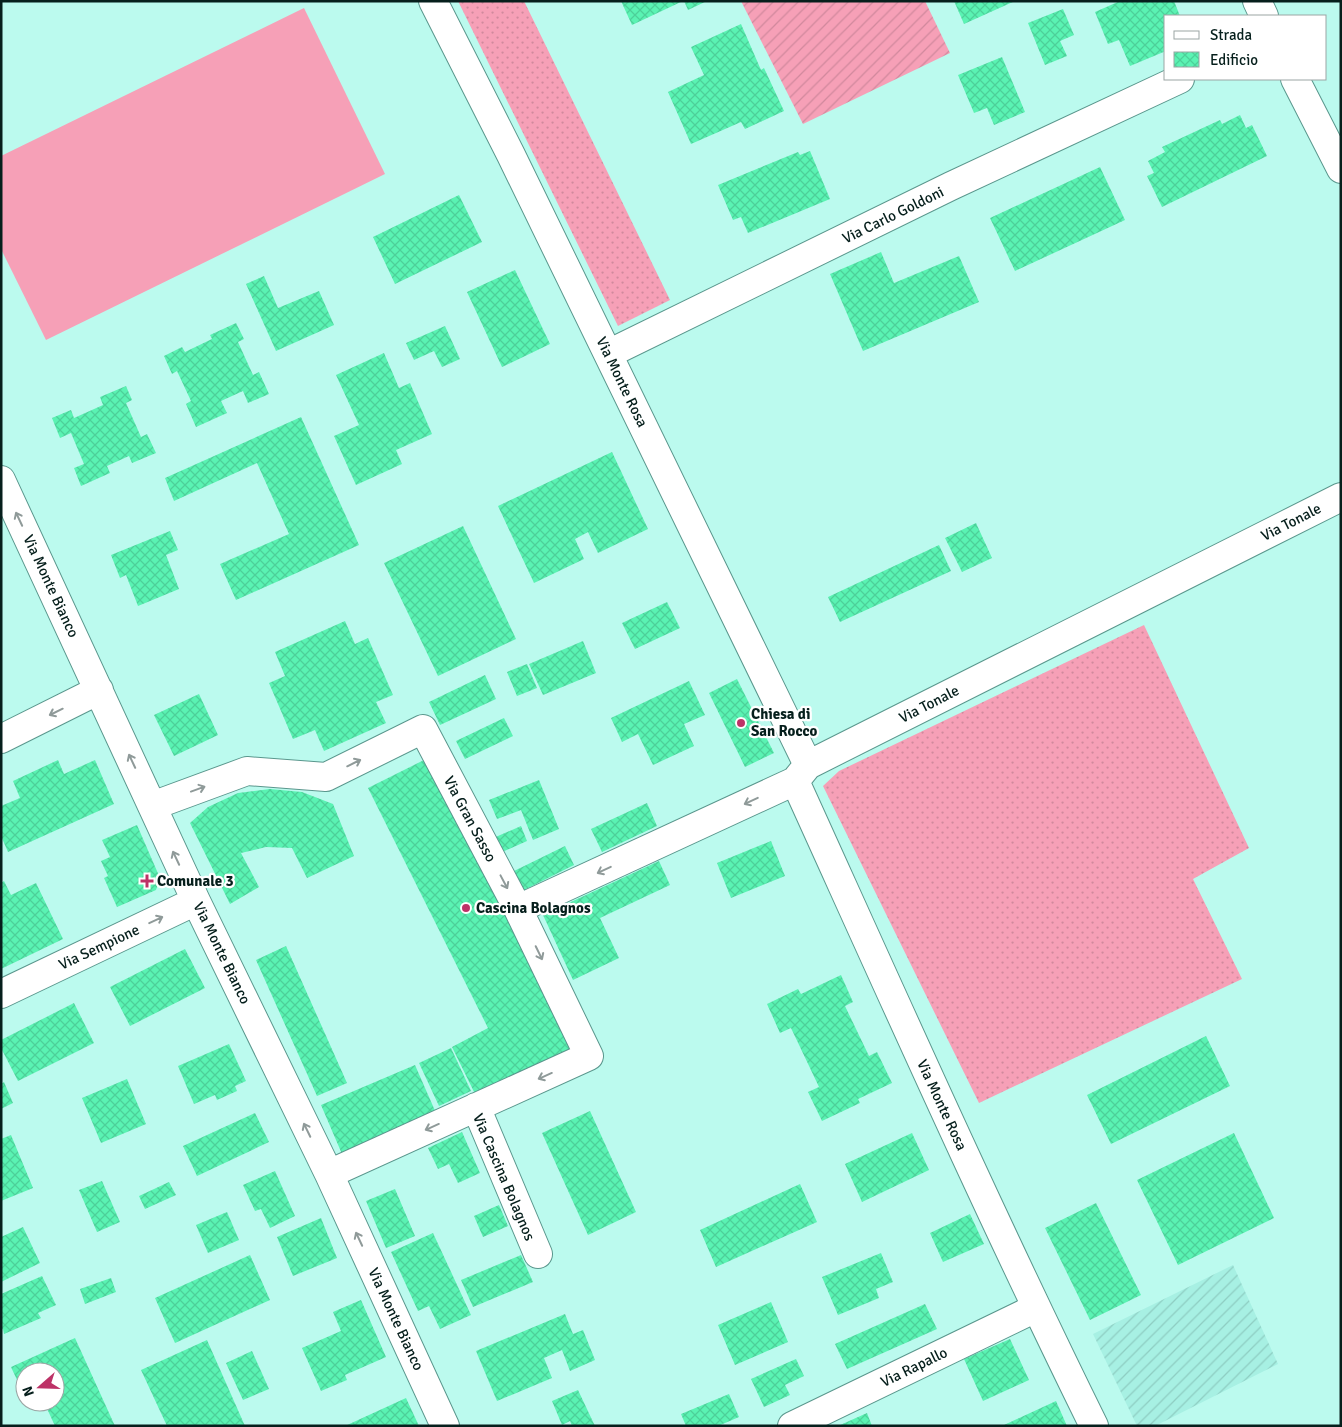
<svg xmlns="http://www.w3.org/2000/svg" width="1342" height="1427" font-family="Signika,sans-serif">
	<defs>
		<pattern id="industrial-furrows" width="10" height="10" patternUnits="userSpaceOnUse" patternTransform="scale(1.25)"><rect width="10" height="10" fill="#a7f0e3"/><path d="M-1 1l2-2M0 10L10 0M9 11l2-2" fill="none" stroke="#8ecdc2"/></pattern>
		<pattern id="grass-dots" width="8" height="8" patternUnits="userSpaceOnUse" patternTransform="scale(1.25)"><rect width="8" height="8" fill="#f6a0b7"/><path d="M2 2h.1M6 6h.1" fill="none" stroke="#d1899d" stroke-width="1.8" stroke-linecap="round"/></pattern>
		<pattern id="garden-furrows" width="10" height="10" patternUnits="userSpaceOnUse" patternTransform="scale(1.25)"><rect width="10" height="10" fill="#f6a0b7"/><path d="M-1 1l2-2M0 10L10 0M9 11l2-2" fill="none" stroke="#d1899d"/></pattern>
		<pattern id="building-cross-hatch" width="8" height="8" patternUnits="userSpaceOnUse" patternTransform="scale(1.25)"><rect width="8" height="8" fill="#5af3b3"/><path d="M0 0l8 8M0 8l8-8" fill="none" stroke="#4dd099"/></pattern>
	</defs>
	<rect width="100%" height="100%" fill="#bbfaee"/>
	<path fill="url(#industrial-furrows)" d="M1233,1265L1278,1364L1155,1426H1137L1093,1334Z"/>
	<path fill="url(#grass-dots)" d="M458,1H524L670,300L618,326Z
		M1144,625L1249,848L1193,879L1242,979L979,1103L823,786L839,771Z"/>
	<path fill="url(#garden-furrows)" d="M741,1H925L950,53L803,124Z"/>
	<path fill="#f6a0b7" d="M304,8L385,174L46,340L1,249V156Z"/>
	<path fill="url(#building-cross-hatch)" d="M621,1H683L632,25Z
		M684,1H707L688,10Z
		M954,1H1015L964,24Z
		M1120,1H1174L1180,16H1166V51L1130,66L1119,40L1108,44L1095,12Z
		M1063,9L1074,35L1060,41L1067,56L1045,65L1028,23Z
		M741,24L761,70L764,68L784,111L745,129L741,122L691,144L668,92L704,75L691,47Z
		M1002,57L1025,112L994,125L987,108L974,113L958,75Z
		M1240,115L1246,128L1252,125L1267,156L1162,207L1147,176L1154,173L1148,161L1165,152L1162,147L1220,120L1222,124Z
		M810,151L830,199L748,233L741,217L733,220L718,185L798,152L800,155Z
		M1100,167L1125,220L1015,271L990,218Z
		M459,195L482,242L395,284L373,237Z
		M881,252L894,283L959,256L979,302L863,351L830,274Z
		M515,270L550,344L502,367L467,292Z
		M264,276L278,308L319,291L334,325L276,351L246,284Z
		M236,323L244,339L238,342L253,375L259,372L269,394L248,403L243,391L221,401L227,413L196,427L186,404L191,401L177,371L172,374L164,356L182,347L185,352L212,339L210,335Z
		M445,326L460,359L442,367L434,351L414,360L406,343Z
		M384,353L399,388L410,383L432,434L396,450L402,464L356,485L334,436L359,425L336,375Z
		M126,386L132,400L126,403L141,437L147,434L156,453L132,463L129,456L107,466L110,473L81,486L74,468L84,464L71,433L60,438L52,418L71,410L74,418L103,405L100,397Z
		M301,417L359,545L236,600L220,564L289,534L257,463L174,501L165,478Z
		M612,452L648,529L598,553L588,532L575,539L584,559L534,583L498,506Z
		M976,523L992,558L962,572L945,538Z
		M463,526L516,639L438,676L384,563Z
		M170,531L178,550L166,555L179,589L138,606L126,575L120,578L111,555Z
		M939,545L951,571L840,622L828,597Z
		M667,602L680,628L635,649L622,623Z
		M345,621L355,644L368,638L393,695L376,702L386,723L324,751L315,730L293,739L269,683L285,676L275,652Z
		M583,641L596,673L543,695L529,664Z
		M527,664L537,688L517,696L507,672Z
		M485,675L496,699L440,725L429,702Z
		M737,679L774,753L745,767L709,693Z
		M689,681L705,715L684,724L694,746L653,765L638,734L622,742L611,718Z
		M199,694L218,735L174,756L154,715Z
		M504,718L513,736L465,759L456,741Z
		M428,758L574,1049L477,1098L452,1047L488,1028L368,788Z
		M58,760L64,774L95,760L114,804L8,852L1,836V806L20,798L13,781Z
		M539,780L559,829L533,840L521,810L497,819L489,800Z
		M270,789L302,792L333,804L354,856L307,878L292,848L266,847L241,853L259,887L230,904L190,823L208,807L238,793Z
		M647,803L657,826L602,852L591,829Z
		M137,825L160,878L156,890L117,907L104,878L108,876L101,861L110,857L102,840Z
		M521,826L527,841L498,854L491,839Z
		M771,841L785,876L731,898L717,863Z
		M565,846L574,865L522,891L512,872Z
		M659,861L670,885L600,918L619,958L573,980L543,915Z
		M4,881L11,895L36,883L63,939L1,969V883Z
		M286,946L347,1083L317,1096L256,960Z
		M185,949L205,988L130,1026L110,987Z
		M841,975L853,1002L845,1006L869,1056L877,1052L892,1083L858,1099L860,1103L822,1121L808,1092L819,1087L791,1028L780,1033L767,1004L798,989L801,994Z
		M74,1003L94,1043L18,1081L1,1048V1040Z
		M1206,1036L1230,1086L1111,1144L1087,1095Z
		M229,1044L246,1081L235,1086L237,1091L217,1100L215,1095L194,1104L178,1066Z
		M451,1048L471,1091L439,1106L419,1063Z
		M415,1065L436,1113L342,1154L321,1105Z
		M127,1079L146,1124L101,1143L82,1098Z
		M4,1082L13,1103L1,1109V1084Z
		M590,1111L636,1212L588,1235L542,1133Z
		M255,1113L269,1142L197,1176L183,1146Z
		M462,1132L480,1173L458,1183L449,1164L438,1169L428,1148Z
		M912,1133L929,1170L862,1202L845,1164Z
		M1234,1133L1274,1218L1178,1265L1137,1180Z
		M11,1135L33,1188L1,1201V1139Z
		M275,1171L295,1216L270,1228L261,1209L255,1211L243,1185Z
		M102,1181L120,1222L97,1232L79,1190Z
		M169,1182L176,1195L145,1209L139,1196Z
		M800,1184L817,1222L716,1267L700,1230Z
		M395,1189L415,1236L386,1248L366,1201Z
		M1096,1203L1141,1295L1090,1320L1045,1228Z
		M499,1205L508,1226L483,1237L474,1216Z
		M227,1212L239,1240L208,1253L196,1225Z
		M970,1214L984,1244L943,1262L930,1233Z
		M321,1218L337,1258L293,1276L277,1237Z
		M23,1227L40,1263L1,1282V1237Z
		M433,1233L471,1315L440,1329L429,1306L418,1311L391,1252Z
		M881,1253L893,1282L876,1289L879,1298L838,1315L822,1277Z
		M250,1255L270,1300L175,1343L155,1298Z
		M521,1255L533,1282L473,1307L461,1280Z
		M42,1276L56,1305L38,1313L41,1318L4,1334L3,1329L1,1330V1294Z
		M111,1278L116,1292L85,1304L80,1289Z
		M361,1300L386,1357L345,1375L347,1380L321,1391L302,1348L341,1331L333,1312Z
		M771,1302L788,1342L735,1365L718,1325Z
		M925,1304L937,1329L847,1369L835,1344Z
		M565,1314L573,1334L583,1330L595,1360L570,1371L562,1350L544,1358L552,1378L497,1401L476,1351Z
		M75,1338L115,1426H55L44,1402H55V1372H25V1397L11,1367Z
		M1010,1339L1029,1380L983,1401L964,1359Z
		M207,1340L245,1426H167L141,1370Z
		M252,1351L269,1389L243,1400L226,1363Z
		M796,1359L804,1376L785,1385L790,1395L764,1407L751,1379Z
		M578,1390L595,1426H572L570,1421L562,1425L552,1401Z
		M729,1394L739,1417L718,1426H686L681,1414Z
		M406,1398L419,1426H345Z
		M1056,1401L1067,1426H1002Z
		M27,1402H40L29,1407Z
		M867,1413L872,1426H838Z"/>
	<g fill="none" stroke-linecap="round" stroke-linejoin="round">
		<defs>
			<path id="minor" d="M433,1L511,155L808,765
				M608,354L951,186L1180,79
				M1,480L196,901L329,1174L445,1426
				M1,739L99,690
				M795,781C893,997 989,1213 1094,1426
				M152,806L247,771L326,777L423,729L518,909L589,1056L329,1174
				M518,909L795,781L808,765L1341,497
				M1,994L196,901
				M476,1107L538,1254
				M792,1426L1036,1308"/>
			<path id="tertiary" d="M1257,1L1264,16
				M1295,79L1341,169"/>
		</defs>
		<use href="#minor" stroke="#5a978d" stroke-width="30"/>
		<use href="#tertiary" stroke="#5a978d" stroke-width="30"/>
		<use href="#minor" stroke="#fff" stroke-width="28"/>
		<use href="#tertiary" stroke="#fff" stroke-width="28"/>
	</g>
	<defs><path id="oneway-shaft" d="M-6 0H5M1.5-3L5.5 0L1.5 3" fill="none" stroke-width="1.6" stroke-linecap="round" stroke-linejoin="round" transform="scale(1.25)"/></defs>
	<g stroke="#8f9a99">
		<use href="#oneway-shaft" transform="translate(19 519) rotate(-115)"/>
		<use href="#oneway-shaft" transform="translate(56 712) rotate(154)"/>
		<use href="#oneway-shaft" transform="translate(132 761) rotate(-115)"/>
		<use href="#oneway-shaft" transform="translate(354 763) rotate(-26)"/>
		<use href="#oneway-shaft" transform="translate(198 789) rotate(-20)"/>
		<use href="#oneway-shaft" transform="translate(751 801) rotate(155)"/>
		<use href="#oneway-shaft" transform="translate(176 858) rotate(-115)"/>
		<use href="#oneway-shaft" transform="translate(604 870) rotate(155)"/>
		<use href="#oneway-shaft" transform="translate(504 882) rotate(62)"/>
		<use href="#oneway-shaft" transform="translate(156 920) rotate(-25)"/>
		<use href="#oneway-shaft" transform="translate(539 953) rotate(64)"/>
		<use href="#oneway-shaft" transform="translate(545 1076) rotate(156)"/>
		<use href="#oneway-shaft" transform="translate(432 1127) rotate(156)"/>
		<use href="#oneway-shaft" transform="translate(307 1130) rotate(-116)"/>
		<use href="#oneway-shaft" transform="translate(359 1239) rotate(-115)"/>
	</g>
	<g fill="#bd3267" stroke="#fff" stroke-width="2">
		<circle cx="741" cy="723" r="5"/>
		<path d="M144.5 873.5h5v5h5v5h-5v5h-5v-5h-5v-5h5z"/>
		<circle cx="466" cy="908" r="5"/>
	</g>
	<g text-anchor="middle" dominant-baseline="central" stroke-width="4.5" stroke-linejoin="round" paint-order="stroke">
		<g font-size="15" fill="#061f1c" stroke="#fff">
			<text transform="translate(893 215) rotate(-26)">Via Carlo Goldoni</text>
			<text transform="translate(622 382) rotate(64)">Via Monte Rosa</text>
			<text transform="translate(1291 522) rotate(-27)">Via Tonale</text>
			<text transform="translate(51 586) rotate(65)">Via Monte Bianco</text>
			<text transform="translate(929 704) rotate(-27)">Via Tonale</text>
			<text transform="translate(470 819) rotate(62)">Via Gran Sasso</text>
			<text transform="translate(99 947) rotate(-25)">Via Sempione</text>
			<text transform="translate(222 953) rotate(64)">Via Monte Bianco</text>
			<text transform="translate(942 1105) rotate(65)">Via Monte Rosa</text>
			<text transform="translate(504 1177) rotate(67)">Via Cascina Bolagnos</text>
			<text transform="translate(396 1319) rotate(65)">Via Monte Bianco</text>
			<text transform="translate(914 1367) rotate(-26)">Via Rapallo</text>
		</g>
		<g font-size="15" font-weight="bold" fill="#061f1c" stroke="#fff" text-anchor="start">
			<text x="751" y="714">Chiesa di<tspan x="751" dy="17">San Rocco</tspan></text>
			<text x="157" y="881">Comunale 3</text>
			<text x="476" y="908">Cascina Bolagnos</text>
		</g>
	</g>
	<rect width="1342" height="1427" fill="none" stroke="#061f1c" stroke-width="5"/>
	<rect x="1164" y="15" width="162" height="65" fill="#ffffff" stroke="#9ba5a4"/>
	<rect x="1174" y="31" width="25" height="8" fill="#ffffff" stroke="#9ba5a4"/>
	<text x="1210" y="40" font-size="15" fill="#061f1c">Strada</text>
	<rect x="1174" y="52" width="25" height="15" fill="url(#building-cross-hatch)" stroke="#9ba5a4"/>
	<text x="1210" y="65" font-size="15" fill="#061f1c">Edificio</text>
	<g transform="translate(40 1387) rotate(250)"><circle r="24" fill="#ffffff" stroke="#9ba5a4"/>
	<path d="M0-4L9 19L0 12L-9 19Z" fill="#bd3267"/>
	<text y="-8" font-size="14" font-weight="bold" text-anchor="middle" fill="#061f1c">N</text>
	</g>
</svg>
